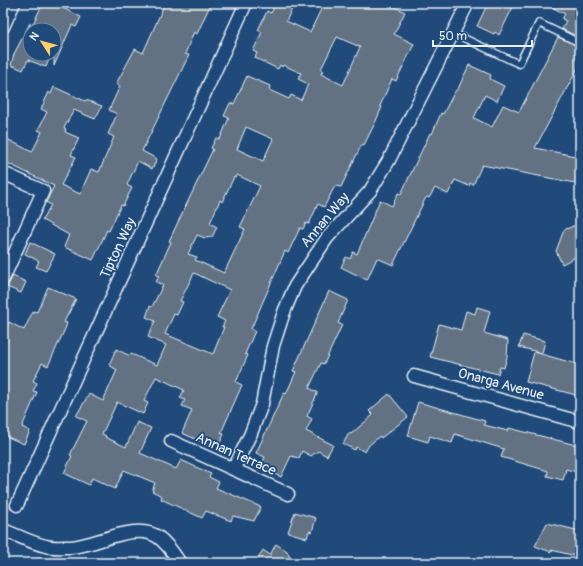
<svg xmlns="http://www.w3.org/2000/svg" width="583" height="566" font-family="Pangolin,sans-serif">
	<rect width="100%" height="100%" fill="#1f4a7a"/>
	<filter id="ink" filterUnits="userSpaceOnUse"><feTurbulence type="fractalNoise" baseFrequency=".025" numOctaves="2"/><feDisplacementMap in="SourceGraphic" scale="8" xChannelSelector="R" yChannelSelector="G"/><feConvolveMatrix kernelMatrix="1 2 1 2 8 2 1 2 1" color-interpolation-filters="sRGB"/></filter>
	<g filter="url(#ink)">
		<path fill="#627282" stroke="#e8f1f8" fill-rule="evenodd" d="M43,3H63L61,7L81,17L76,27L72,25L54,66V30H30Z
			M165,3H211L197,34L194,32L185,54L189,55L142,151L157,159L152,169L138,161L127,185L132,188L123,206L121,205L109,231L107,230L93,260L64,247L69,235L42,220L51,205L46,202L54,186L3,161V137L32,152L42,132L38,130L47,112L41,109L49,92L51,94L54,87L85,101L86,100L102,106L95,119L74,110L64,128L66,129L65,132L79,138L71,155L76,157L61,185L80,194L91,169L99,172L114,137L108,134L117,114L109,110L120,86L116,84L135,49L143,53Z
			M276,3H295L286,21L310,32L324,3H387L405,12L394,34L414,44L396,81L392,79L380,106L382,107L375,123L364,145L362,144L341,187L335,186L324,207L318,204L309,224L306,223L303,229L300,228L288,253L285,251L251,329L255,331L245,354L248,355L236,382L242,385L221,433L224,434L219,445L213,442L211,446L182,433L192,410L182,406L185,400L180,398L184,390L156,377L144,401L148,403L143,414L117,402L102,434L106,436L105,437L126,447L137,422L151,428L140,453L176,469L181,460L211,474L209,477L219,482L216,488L261,507L254,521L233,516L231,521L206,511L202,518L161,499L162,496L152,491L155,483L124,470L115,489L92,478L89,485L64,473L72,456L70,455L87,421L76,416L89,394L103,401L117,370L109,365L116,349L128,355L131,354L157,365L166,345L148,337L155,321L146,317L150,306L152,307L163,285L156,282L159,276L156,275L171,242L169,241L213,149L211,148L216,138L220,139L229,118L224,116L230,103L234,104L247,76L270,86L269,90L289,99L291,95L301,100L308,84L298,79L301,73L283,65L282,67L280,65L278,69L255,58L257,53L253,51L262,32L258,30L267,11L271,13ZM337,37L360,47L343,85L321,74L323,70L321,69ZM246,127L273,139L263,161L237,149ZM237,175L260,186L240,227L245,229L224,273L195,260L197,257L188,254L197,235L205,238L212,237L217,227L210,223L220,200L222,202L234,177L236,178ZM194,273L230,290L217,317L225,321L222,327H224L213,354L165,334L174,314L177,315L183,302L180,301Z
			M488,3H515L499,35L495,32L494,34L477,26Z
			M544,3H580V38L562,29L566,21L562,19L565,14Z
			M30,23V54H51L46,67L28,60L23,70L11,65L14,54Z
			M558,37L580,47V64L535,148L580,157V184L482,165L473,185L470,183L469,186L455,180L448,194L435,188L429,198L427,197L425,199L393,265L377,258L367,280L341,267L346,257L350,259L353,252L357,254L380,200L392,206L398,193L401,194L430,133L432,134L441,113L443,114L454,93L457,89H458L469,65L491,75L490,79L504,86L497,101L485,95L474,118L492,127L503,105L519,112Z
			M580,223V245L574,258L562,264L556,251L564,230Z
			M30,242L55,254L46,271L36,267L39,261L25,254Z
			M13,276L26,282L21,293L7,287Z
			M48,287L76,299L64,322L67,323L65,329L48,366L42,363L33,381L37,383L33,391L37,392L22,427L30,431L24,444L3,435V333L9,322L24,330L33,311L37,312Z
			M329,291L348,300L338,323L342,325L324,364L321,363L309,388L317,392V394L307,416L312,419L306,431L333,445L327,456L318,451L311,456L302,451L299,458L291,456L281,477L260,468L265,457L256,453L284,393L286,394L296,372L293,371Z
			M477,307L490,311L484,333L508,340L507,357L504,368L500,367L498,374L430,357L439,324L461,330L466,311L475,314Z
			M523,335L545,341L542,353L519,347Z
			M534,352L580,365V396L526,382Z
			M389,394L408,417L381,438L380,436L369,445L365,452L356,447L355,450L343,444L349,433L351,434L373,415L369,411Z
			M418,402L485,421L484,425L508,431L509,428L580,446V473L566,469L563,480L547,476L548,471L501,457L504,449L455,434L452,443L430,436L428,442L408,436Z
			M295,512L316,518L312,532L309,531L307,538L288,532Z
			M547,523L580,531V557L551,550V552L535,546Z
			M276,544L287,551L290,558L287,563H255L263,550L270,555Z"/>
		<g fill="none" stroke-linecap="round" stroke-linejoin="round">
			<defs>
				<path id="service" d="M453,33L519,64L539,23L580,43"/>
				<path id="minor" d="M3,27L14,3
					M3,173L43,191L3,279
					M414,376L580,422
					M171,441L288,494
					M234,468L251,433L262,404L273,346L284,312L295,286L327,238L370,191L389,160L468,3
					M17,505L246,3
					M3,530C17,535 31,543 46,546C53,548 63,547 70,547C96,546 135,521 158,537C167,543 174,554 180,563"/>
			</defs>
			<use href="#service" stroke="#e8f1f8" stroke-width="9"/>
			<use href="#minor" stroke="#e8f1f8" stroke-width="15"/>
			<use href="#service" stroke="#1f4a7a" stroke-width="6"/>
			<use href="#minor" stroke="#1f4a7a" stroke-width="12"/>
		</g>
	</g>
	<g text-anchor="middle" dominant-baseline="central" stroke-width="3.5" stroke-linejoin="round" paint-order="stroke">
		<g font-size="14" fill="#e8f1f8" stroke="#1f4a7a">
			<text transform="translate(325 220) rotate(-50)">Annan Way</text>
			<text transform="translate(118 248) rotate(-65)">Tipton Way</text>
			<text transform="translate(501 384) rotate(15)">Onarga Avenue</text>
			<text transform="translate(236 454) rotate(24)">Annan Terrace</text>
		</g>
	</g>
	<rect width="583" height="566" fill="none" stroke="#1f4a7a" stroke-width="16"/>
	<rect x="8" y="8" width="567" height="550" fill="none" stroke="#e8f1f8" stroke-width="1.5" filter="url(#ink)"/>
	<g transform="translate(42 42) rotate(306)"><circle r="19" fill="#1f4a7a" stroke="#6f8dac"/>
	<path d="M0-3L7 15L0 10L-7 15Z" fill="#ffd166"/>
	<text y="-6" font-size="11" font-weight="bold" text-anchor="middle" fill="#e8f1f8">N</text>
	</g>
	<path d="M433 40v6h99v-6" fill="none" stroke="#e8f1f8" stroke-width="2"/>
	<text x="439" y="40" font-size="12" fill="#e8f1f8" stroke="#1f4a7a" stroke-width="3" paint-order="stroke">50 m</text>
</svg>
